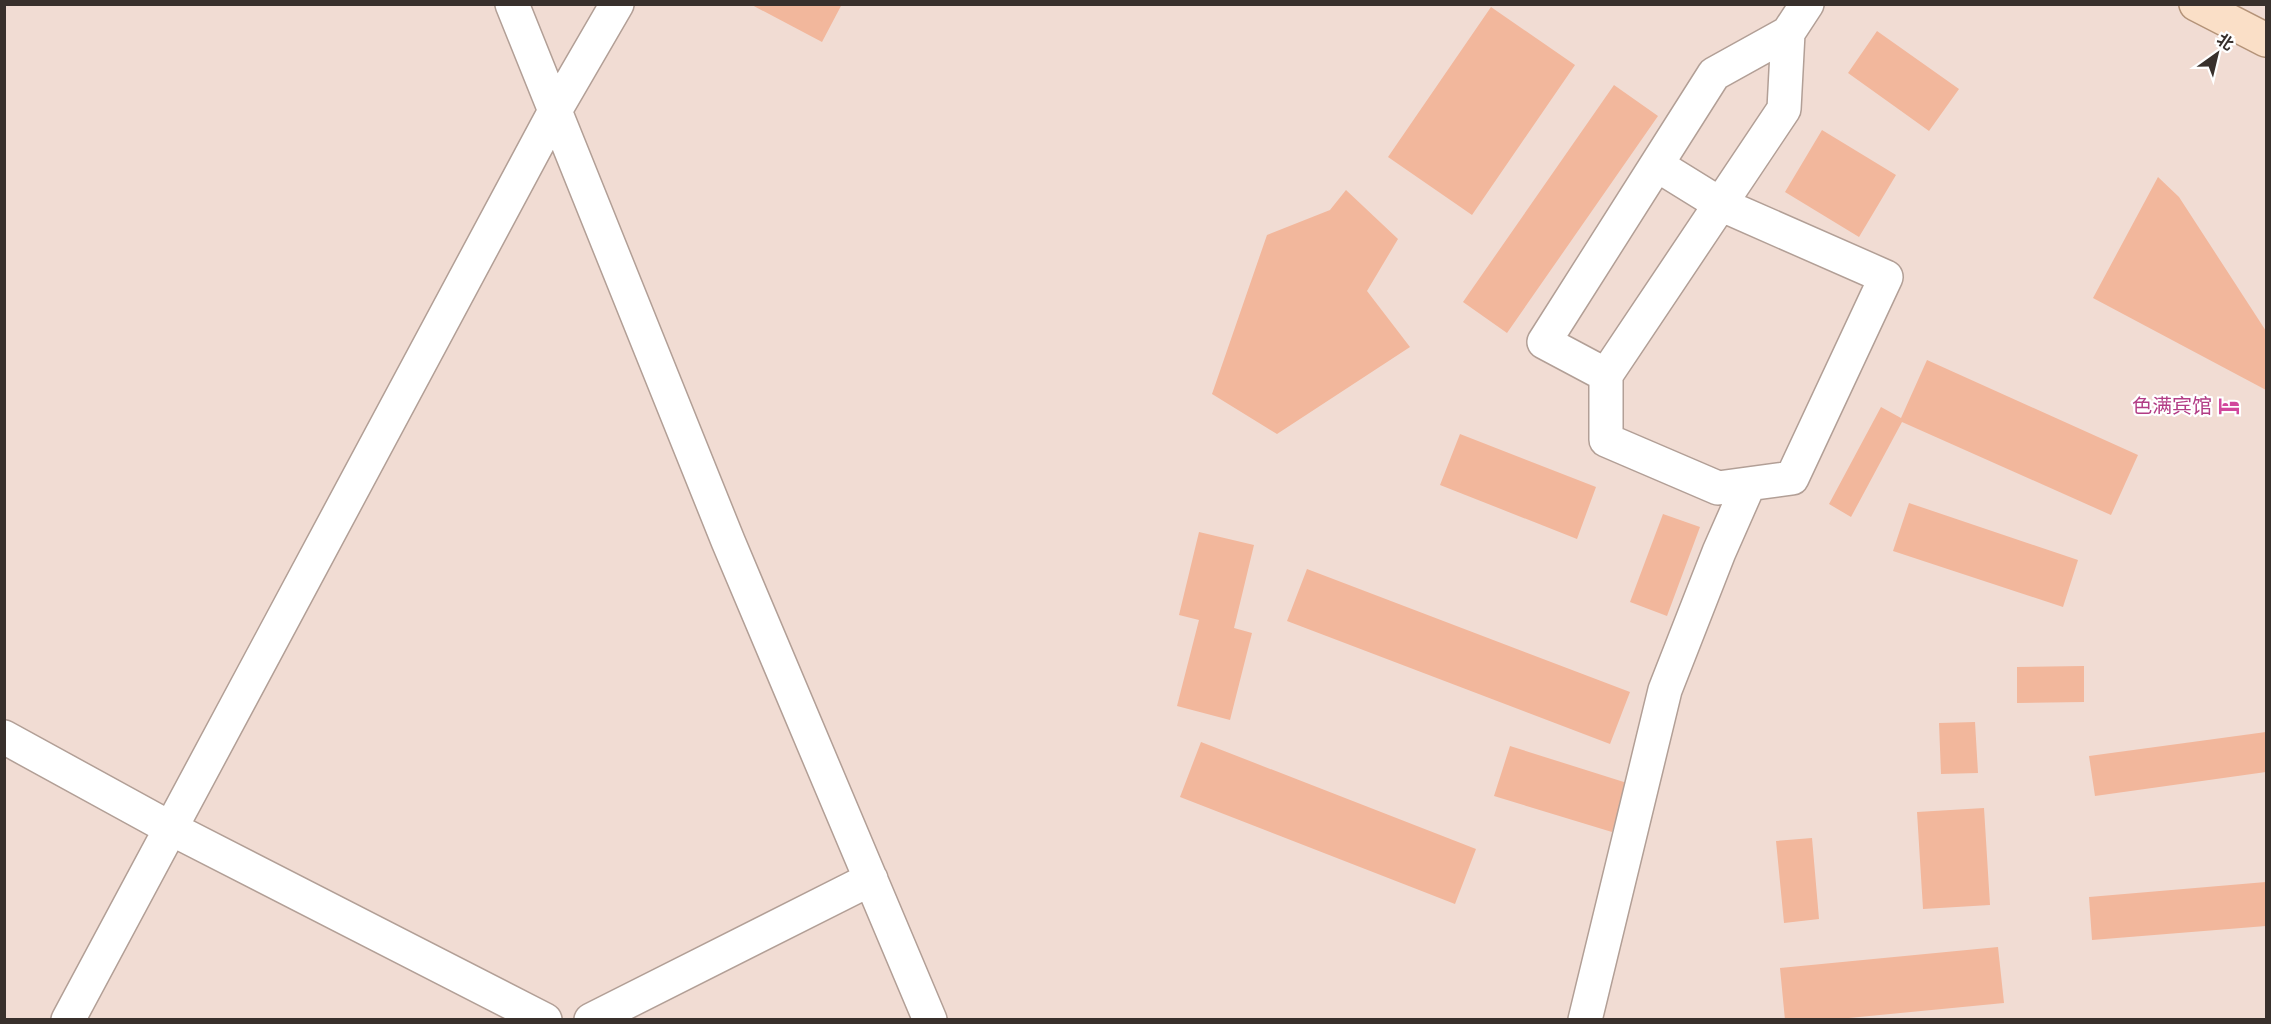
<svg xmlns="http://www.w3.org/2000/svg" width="2271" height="1024" font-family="'Space Grotesk','Noto Sans SC',sans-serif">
	<rect width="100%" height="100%" fill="#f1dcd3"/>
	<path fill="#f2b79c" d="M750,4H842L822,42Z
		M1491,7L1575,65L1472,215L1388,157Z
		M1877,31L1959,89L1929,131L1848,73Z
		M1614,85L1658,116L1507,333L1463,302Z
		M1822,130L1896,175L1859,237L1785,192Z
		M2158,177L2179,197L2266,331V390L2093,298Z
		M1346,190L1398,239L1367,291L1410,347L1277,434L1212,394L1267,235L1330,210Z
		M1927,360L2138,455L2111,515L1902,422L1851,517L1829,504L1881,407L1901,418Z
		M1460,434L1596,487L1577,539L1440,485Z
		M1909,503L2078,560L2063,607L1893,551Z
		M1663,514L1700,527L1667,616L1630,602Z
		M1199,532L1254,545L1234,628L1252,633L1230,720L1177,706L1199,620L1179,615Z
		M1307,569L1630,692L1610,744L1287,621Z
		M2084,666V702L2017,703V667Z
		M1975,722L1978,773L1941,774L1939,723Z
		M2266,732V772L2095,796L2089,756Z
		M1201,742L1476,849L1455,904L1180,797Z
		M1510,746L1627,783L1612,832L1494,796Z
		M1984,808L1990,905L1923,909L1917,812Z
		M1812,838L1819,919L1784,923L1776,841Z
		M2266,882V926L2092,940L2089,897Z
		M1998,947L2004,1003L1828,1020H1785L1780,968Z"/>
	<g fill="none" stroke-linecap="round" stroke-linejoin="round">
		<defs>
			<path id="minor" d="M512,4L728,541L930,1020
				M1788,33L1784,109L1606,375L1544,342L1714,74L1788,33L1807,4
				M1606,375V440L1718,488L1792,478L1886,277L1720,204L1657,165
				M4,737L170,828L545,1020
				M68,1020L556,109L617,4
				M591,1020L871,879
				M1585,1020L1665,690L1719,552L1749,484"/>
			<path id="major" d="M2196,4L2266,40"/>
		</defs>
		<use href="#minor" stroke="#b29f96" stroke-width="36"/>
		<use href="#major" stroke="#b49378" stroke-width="36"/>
		<use href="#minor" stroke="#fff" stroke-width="33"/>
		<use href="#major" stroke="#fadfc7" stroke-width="33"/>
	</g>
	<defs>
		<symbol id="hotel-bare" viewBox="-9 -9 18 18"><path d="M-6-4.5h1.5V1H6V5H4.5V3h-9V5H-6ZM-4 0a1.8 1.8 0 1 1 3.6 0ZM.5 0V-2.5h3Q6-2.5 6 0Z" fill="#d1479c" stroke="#fff" stroke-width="2.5" paint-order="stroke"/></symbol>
	</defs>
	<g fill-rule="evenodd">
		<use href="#hotel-bare" x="2214" y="391" width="30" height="30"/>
	</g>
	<g text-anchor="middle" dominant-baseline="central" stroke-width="4.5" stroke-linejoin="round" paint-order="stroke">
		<g font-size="20" fill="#b23c85" stroke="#fff" text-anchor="end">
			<text x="2212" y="406">色满宾馆</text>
		</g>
	</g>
	<rect width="2271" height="1024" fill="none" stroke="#38302c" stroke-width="12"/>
	<g transform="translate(2217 54) rotate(34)" stroke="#ffffff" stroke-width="4.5" paint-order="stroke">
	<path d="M0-4.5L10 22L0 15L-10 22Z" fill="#38302c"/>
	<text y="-9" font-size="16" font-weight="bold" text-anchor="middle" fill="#38302c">北</text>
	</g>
</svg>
